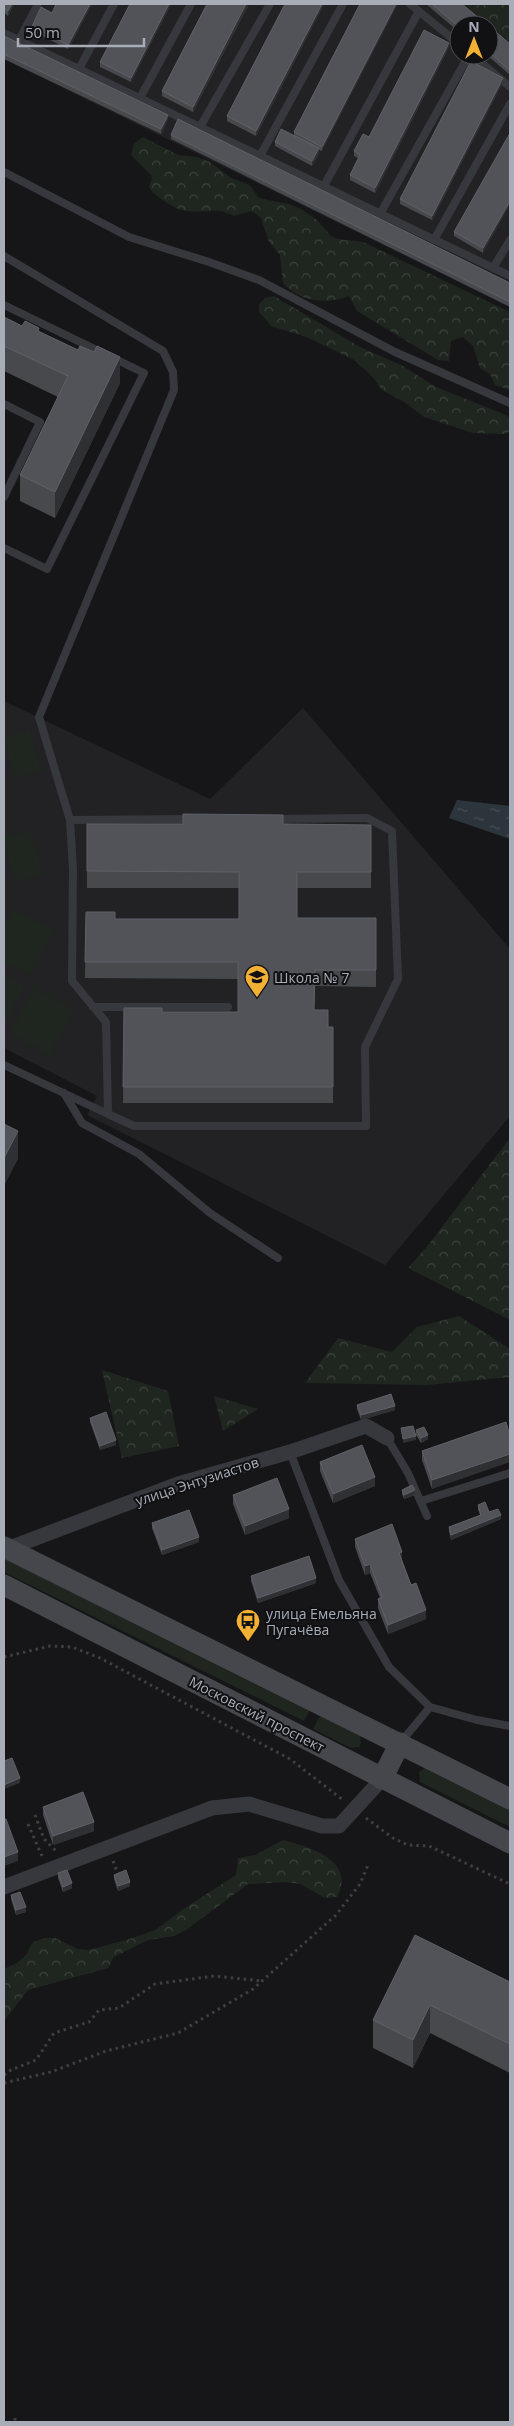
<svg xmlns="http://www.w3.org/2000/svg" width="514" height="2426" font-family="'Open Sans',sans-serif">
	<defs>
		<pattern id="forest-crowns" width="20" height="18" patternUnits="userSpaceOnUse" patternTransform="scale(1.25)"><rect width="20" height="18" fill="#1e261f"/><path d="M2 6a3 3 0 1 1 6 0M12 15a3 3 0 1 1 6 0" fill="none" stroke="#3c433d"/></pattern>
		<pattern id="water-ripples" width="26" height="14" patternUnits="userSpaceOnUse" patternTransform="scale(1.25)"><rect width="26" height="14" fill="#2c353c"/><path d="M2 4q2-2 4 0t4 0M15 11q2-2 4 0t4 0" fill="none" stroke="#485056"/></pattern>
	</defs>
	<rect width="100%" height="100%" fill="#161618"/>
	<path fill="#222225" d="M4,4H457L459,55H489L510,49V307L4,59Z
		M4,701L210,799L303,708L510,949V1116L385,1265L87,1115L97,1096L4,1048Z"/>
	<path fill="#1e261f" d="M30,731L40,771L14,777L5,737Z
		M31,831L42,874L15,881L4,838Z
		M13,909L53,930L30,975L4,962V926Z
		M4,975L24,985L4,1025Z
		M33,988L74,1009L50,1054L10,1033Z
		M4,1558L310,1710L304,1721L4,1572Z
		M320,1716L360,1736L361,1743L359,1747L351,1748L313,1729Z
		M426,1767L510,1808V1827L420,1782L419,1772Z"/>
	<path fill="url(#forest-crowns)" d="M457,4H510V49L489,31V25H482Z
		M143,137L178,155L197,157L210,162L231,178L250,185L258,197L263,199L289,204L301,209L317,220L331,236L337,239L363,242L510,312V390L495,385L490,374L480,368L473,346L463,337L451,341L449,361L438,360L357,311L349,296C326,305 300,302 283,283L280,255L269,242L261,218L252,211L234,216C209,202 193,223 163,200C157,196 152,193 149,187L152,178L151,175L131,155L134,144Z
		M274,296L360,347L403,366L436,387L506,415L510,418V431L506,434L473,433L424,417L404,402L382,390L372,376L354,360L309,338L271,326L259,312V304L265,298Z
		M510,1138V1320L408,1268L429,1244Z
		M459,1316L510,1349V1377L427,1385L305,1383L338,1338L392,1352L417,1327Z
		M102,1370L168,1391L179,1446L122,1458Z
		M214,1396L258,1409L223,1431Z
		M283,1840C310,1847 356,1860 337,1897L325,1898L300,1884L287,1882L248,1884L186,1930L174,1936L148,1940L114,1957L108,1968L28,1990L4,2021V1969L17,1963L26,1955L32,1943L44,1938H55L78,1949L89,1950L133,1938L155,1930L185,1908L236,1875L238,1858L255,1855Z"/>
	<path fill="url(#water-ripples)" d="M457,800L510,806V839L449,818Z"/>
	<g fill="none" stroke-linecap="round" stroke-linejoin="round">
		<path stroke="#3d3f44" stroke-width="3" stroke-dasharray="2.5 4" stroke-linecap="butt" d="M4,1657L50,1646L72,1647L100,1658L290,1759L343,1800
			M35,1815L44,1839L56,1851
			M366,1818L393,1838L408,1845L429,1846L510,1884
			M28,1824L42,1856
			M113,1861L118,1874
			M4,2075L11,2070L36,2060L54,2033L89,2022L99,2010L119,2008L155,1984L214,1976L262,1981
			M4,2083L51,2072L106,2051L178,2033L253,1989L336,1915L360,1884L368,1865
			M15,2418V2422"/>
		<path stroke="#37383d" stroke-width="8" d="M410,4L459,44
			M4,33L510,276
			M19,40L38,4
			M472,55L510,87
			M79,69L114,4
			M140,98L191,4
			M200,127L270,4
			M260,156L343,4
			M4,172L129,237L209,262L259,280L395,352L510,403
			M324,186L419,11
			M380,214L469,55
			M434,240L510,104
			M4,256L163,351L173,372L174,390L39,717L70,820L192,819
			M493,268L510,240
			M4,305L144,373L47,569L4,548
			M4,404L40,422L4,497
			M70,820L73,869L72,981L106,1022L108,1114L134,1126H366L365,1047L398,979L392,831L367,818L274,819
			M93,1007H228
			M4,1065L108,1114
			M64,1093L82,1123L139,1154L210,1213L278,1258
			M387,1438L408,1473L427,1516
			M290,1452L339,1580L389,1667L430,1707L477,1720L510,1726
			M421,1501L510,1473
			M401,1742L430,1707"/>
		<path stroke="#37383d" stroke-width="15" d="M7,1549L178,1484L290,1452L366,1426L387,1438
			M4,1887L212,1808L249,1804L322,1826H339L382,1779"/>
		<path stroke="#45474d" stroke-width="21" d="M4,1547L510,1799
			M4,1585L510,1843
			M382,1779L400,1743"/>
	</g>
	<path fill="#47494d" d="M4,4H14L8,16L4,13Z
		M56,4H92L68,49L32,31V26L52,13Z
		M130,4H171L131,82L100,67V62Z
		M207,4H249L193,112L162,96V91Z
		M285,4H324L256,136L227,121V116Z
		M360,4L322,151L319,150V153L312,166L275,146V142L294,135V132Z
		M426,4H462L459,25V32Z
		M489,26L510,44V75L487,55H489Z
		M4,36L168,119L161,134L4,59Z
		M449,47L375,193L350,180V175L358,158L354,156V151L369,137Z
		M503,82L432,220L400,204V199Z
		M510,133L483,253L454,236V232Z
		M171,135L510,283V307L171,139Z
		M4,317L22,326L39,331L120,383L55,518L20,501V475L58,397L4,371Z
		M87,824L371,825V888H297V918H376V987L315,986L314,1010L328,1027H333V1103H123L124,1008L162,1012H238V979L85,978L86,912L115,919H239V888H87Z
		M357,1405L395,1410L361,1420L357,1409Z
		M90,1418L116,1445L100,1450L90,1422Z
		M506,1422L432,1489L422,1460V1451Z
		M416,1430L428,1439L421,1443L416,1435Z
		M320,1462L375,1486L333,1503L320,1471Z
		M402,1490L415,1495L404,1499L402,1494Z
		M233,1495L289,1518L245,1535L233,1504Z
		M478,1505L501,1519L451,1540L449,1531V1527L480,1515L478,1510Z
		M152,1523L199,1542L162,1555L152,1528Z
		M355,1539L402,1560V1561L411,1585L426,1619L388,1634L378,1608V1599L380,1598L370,1573L365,1575L355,1547Z
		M251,1576L316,1583L258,1603L251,1581Z
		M43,1807L94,1831L53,1845L43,1815Z
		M58,1873L72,1888L63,1892L58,1878Z
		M114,1875L130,1886L118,1891L114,1879Z
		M11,1895L26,1912L16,1915L11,1899Z
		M510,1982V2073L430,2033L413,2068L373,2048V2020Z"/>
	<path fill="#2f3033" d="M12,4H14L8,16V11Z
		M90,4H92L68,49V45Z
		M169,4H171L131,82V78Z
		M246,4H249L193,112V107Z
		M322,4H324L256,136V131Z
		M396,4H398L322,151V147Z
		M449,43V47L375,193V188Z
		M503,78V82L432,220V216Z
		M168,115V119L161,134V129Z
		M319,148V153L312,166V161Z
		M510,201V205L483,253V248Z
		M120,357V383L55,518V492Z
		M18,1131V1159L4,1186V1158Z
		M395,1406V1410L361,1420V1415Z
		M428,1435V1439L421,1443V1438Z
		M416,1436V1440L403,1443V1439Z
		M116,1440V1445L100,1450V1446Z
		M510,1454V1462L432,1489V1480Z
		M375,1477V1486L333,1503V1494Z
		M415,1490V1495L404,1499V1495Z
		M289,1509V1518L245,1535V1526Z
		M501,1515V1519L451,1540V1535Z
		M199,1537V1542L162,1555V1550Z
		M402,1552V1560L399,1562V1553Z
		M370,1564V1573L365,1575V1566Z
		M316,1578V1583L258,1603V1598Z
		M426,1610V1619L388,1634V1625Z
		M20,1778V1783L4,1789V1785Z
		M94,1822V1831L53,1845V1836Z
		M18,1852V1861L4,1866V1857Z
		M130,1882V1886L118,1891V1886Z
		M72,1883V1888L63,1892V1887Z
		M26,1907V1912L16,1915V1910Z
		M430,2005V2033L413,2068V2040Z"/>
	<path fill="#525359" stroke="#5f6168" d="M4,4H12L8,11L4,9Z
		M56,4H90L68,45L32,26L41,7L52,13Z
		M130,4H169L131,78L100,62Z
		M207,4H246L193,107L162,91Z
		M285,4H322L256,131L227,116Z
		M360,4H396L322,147L294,132Z
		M432,4H462L487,25H459V27Z
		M489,26L510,44V71L489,52Z
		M424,30L449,43L375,188L350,175L360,155L354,151L363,134L369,137Z
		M4,36L168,115L161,129L4,54Z
		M471,61L503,78L432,216L400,199Z
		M178,119L510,283V302L171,135Z
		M281,129L319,148L312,161L275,142Z
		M510,133V201L483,248L454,232Z
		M4,317L22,326L25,321L39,328L38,331L78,350L80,346L94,352L97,346L120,357L55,492L20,475L68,376L4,346Z
		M183,814L283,815V824L371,825V872H297V918H376V970H315L314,1010H328V1027H333V1087H123L124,1008H162V1012H238V962H85L86,912H115V919H239V872L87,871V824H183Z
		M4,1124L18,1131L4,1158Z
		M391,1394L395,1406L361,1415L357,1405Z
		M106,1412L116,1440L100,1446L90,1418Z
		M506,1422L510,1436V1454L432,1480L422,1451Z
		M413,1426L416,1436L403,1439L401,1428Z
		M424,1427L428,1435L421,1438L416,1430Z
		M362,1445L375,1477L333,1494L320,1462Z
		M277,1478L289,1509L245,1526L233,1495Z
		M412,1485L415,1490L404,1495L402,1490Z
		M485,1502L489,1512L498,1509L501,1515L451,1535L449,1527L481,1515L478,1505Z
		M189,1510L199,1537L162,1550L152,1523Z
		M392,1524L402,1552L399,1553L411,1585L416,1583L426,1610L388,1625L378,1599L382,1597L370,1564L365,1566L355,1539Z
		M309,1556L316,1578L258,1598L251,1576Z
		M12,1758L20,1778L4,1785V1761Z
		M83,1792L94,1822L53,1836L43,1807Z
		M4,1819H6L18,1852L4,1857Z
		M67,1870L72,1883L63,1887L58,1873Z
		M126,1870L130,1882L118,1886L114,1875Z
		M20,1892L26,1907L16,1910L11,1895Z
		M415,1935L510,1982V2044L430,2005L413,2040L373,2020Z"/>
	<defs>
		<symbol id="school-pin" viewBox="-11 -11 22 30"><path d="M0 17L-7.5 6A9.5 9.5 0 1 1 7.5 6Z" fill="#f2b134" stroke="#111113"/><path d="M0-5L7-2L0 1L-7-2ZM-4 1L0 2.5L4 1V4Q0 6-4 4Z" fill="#111"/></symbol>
		<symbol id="bus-pin" viewBox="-11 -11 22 30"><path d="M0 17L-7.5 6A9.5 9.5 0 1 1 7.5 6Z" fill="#f2b134" stroke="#111113"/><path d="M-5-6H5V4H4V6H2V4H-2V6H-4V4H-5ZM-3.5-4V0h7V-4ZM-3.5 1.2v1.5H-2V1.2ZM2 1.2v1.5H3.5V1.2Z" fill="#111"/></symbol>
	</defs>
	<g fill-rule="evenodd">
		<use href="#school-pin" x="243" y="963" width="28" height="38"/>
		<use href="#bus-pin" x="234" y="1607" width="28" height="38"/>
	</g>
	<g text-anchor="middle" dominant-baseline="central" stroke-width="4" stroke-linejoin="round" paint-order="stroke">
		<g font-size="14" fill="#a8adb8" stroke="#111113" text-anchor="start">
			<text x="274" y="977">Школа № 7</text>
			<text x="266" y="1613">улица Емельяна<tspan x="266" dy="16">Пугачёва</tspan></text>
		</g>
		<g font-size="14" fill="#a8adb8" stroke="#111113">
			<text transform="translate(197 1481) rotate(-18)">улица Энтузиастов</text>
			<text transform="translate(257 1714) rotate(27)">Московский проспект</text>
		</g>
	</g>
	<rect width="514" height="2426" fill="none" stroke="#a8adb8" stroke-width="10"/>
	<g transform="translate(474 40)"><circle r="24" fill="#111113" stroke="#4d4f55"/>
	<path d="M0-4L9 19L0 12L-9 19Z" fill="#f2b134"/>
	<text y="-8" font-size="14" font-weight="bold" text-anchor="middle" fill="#a8adb8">N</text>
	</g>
	<path d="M18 38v8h126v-8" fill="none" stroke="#a8adb8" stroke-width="2.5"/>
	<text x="25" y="38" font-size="15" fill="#a8adb8" stroke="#111113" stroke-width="4" paint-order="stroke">50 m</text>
</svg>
